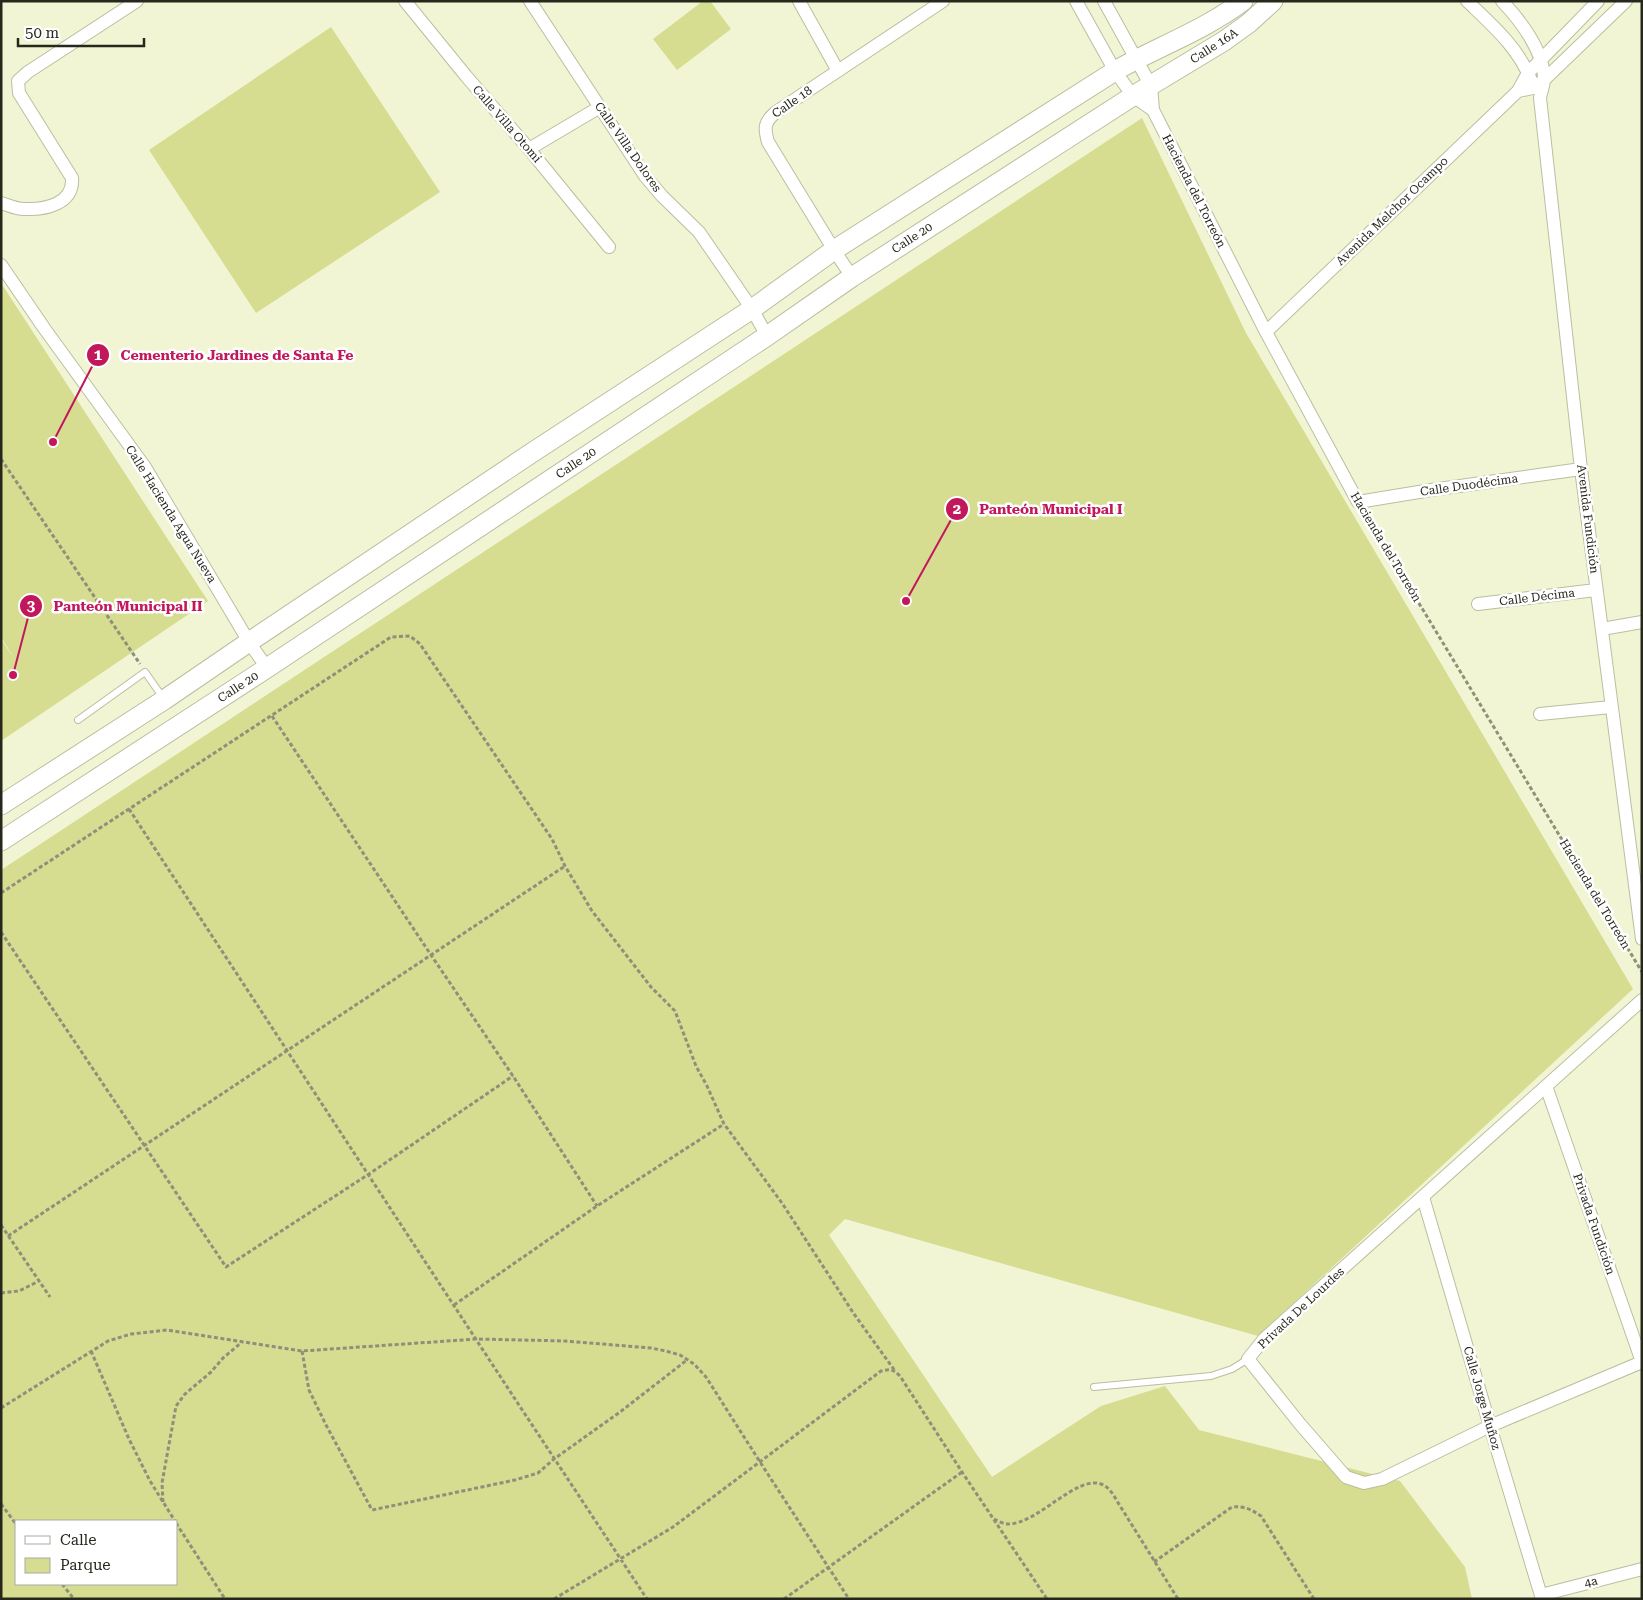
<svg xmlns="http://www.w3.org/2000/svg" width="1643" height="1600" font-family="'Roboto Serif',serif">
	<rect width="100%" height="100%" fill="#f1f5d4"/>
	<path fill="#d6dc90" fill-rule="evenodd" d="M703,1H710L731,29L677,70L653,39Z
		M331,27L440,192L256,313L149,150Z
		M1142,118L1246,333L1633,989L1258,1336L845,1219L829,1235L992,1477L1101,1406L1165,1386L1199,1430L1400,1481L1465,1567L1472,1599H1V870ZM16,1521H176V1584H16Z
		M1,283L208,601L1,741V639L15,660L1,637Z"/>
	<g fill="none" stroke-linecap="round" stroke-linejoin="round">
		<defs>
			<path id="lane" d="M78,720L145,672L164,699
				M1094,1387L1211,1376L1232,1369L1248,1359"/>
			<path id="street" d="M405,1L466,76L529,149L609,247
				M530,1L645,176L662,196L699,232L752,309L767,336
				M799,1L838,71
				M1076,1L1115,71L1133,96L1153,110
				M1104,1L1151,86L1153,110L1266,332L1358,502L1431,490L1581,469
				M1467,1C1492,25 1518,47 1531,80
				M1502,1C1520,20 1544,51 1544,79C1544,85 1541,92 1540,98L1581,469L1642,939
				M1518,91L1533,88L1544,80L1626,1
				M529,149L600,107
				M1,203C8,205 16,209 24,209C45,210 74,204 72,178L19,93L18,81L28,72L137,1
				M1,265L44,328L145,467L249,642L267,668
				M852,277L834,250L768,142C764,128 764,122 776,112L943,1
				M1266,332L1518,91L1528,73L1598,1
				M1478,604L1596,590
				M1602,629L1642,622
				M1540,714L1611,707
				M1642,1000L1264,1339L1248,1359L1300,1424L1346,1477L1364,1483L1382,1479L1490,1426L1642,1362
				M1546,1086L1642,1362
				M1423,1197L1490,1426L1542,1599
				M1541,1595L1642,1569"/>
			<path id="secondary" d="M1,805L164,700L249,642L533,452L752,309L834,250L1115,71C1157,47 1205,30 1243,1
				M1,841L267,668L767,336L852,277L1133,96L1224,41L1249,23L1273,1"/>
		</defs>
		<use href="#lane" stroke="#bbbe9f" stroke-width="8"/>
		<use href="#street" stroke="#bbbe9f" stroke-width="14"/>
		<use href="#secondary" stroke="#bbbe9f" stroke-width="21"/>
		<path stroke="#8e917a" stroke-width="3" stroke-dasharray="4 2.5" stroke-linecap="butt" d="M1,459L140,664
			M1365,514L1642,972
			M272,716L431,955L513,1076L597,1206
			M129,809L515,1399L647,1599
			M1,893L391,637L410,636L420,644L552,839L565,866L592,911L651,987L675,1011L696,1066L707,1086L724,1124L782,1203L854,1314L895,1371
			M1,932L226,1267L369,1174L513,1076
			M1,1225L50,1297
			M8,1236L565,866
			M1,1293L19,1291L39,1281
			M454,1305L597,1206L724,1124
			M91,1351L129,1439L150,1481L175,1521
			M302,1351L309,1390L326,1425L372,1510L515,1480L538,1473L554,1459L620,1412L687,1360
			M1,1408L108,1341L131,1334L167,1330L302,1351L477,1339L565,1341L651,1348L666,1351L680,1355L694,1364L706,1377L760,1462L849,1599
			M163,1502L162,1483L176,1406L185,1394L211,1372L223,1358L242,1342
			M1,1504L16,1524
			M994,1519C998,1521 1003,1524 1008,1524C1038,1524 1076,1475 1101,1484C1109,1487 1113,1494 1117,1501L1178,1599
			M176,1523L225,1599
			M1154,1562L1232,1507C1244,1506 1251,1509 1261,1516L1314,1599
			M62,1584L74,1599
			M554,1599L673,1527L881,1371C890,1369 893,1369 900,1376L962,1472L1047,1599
			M784,1599L962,1472"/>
		<use href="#lane" stroke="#fff" stroke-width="6"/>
		<use href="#street" stroke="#fff" stroke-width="12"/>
		<use href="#secondary" stroke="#fff" stroke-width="19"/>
	</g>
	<g text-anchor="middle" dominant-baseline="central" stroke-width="5" stroke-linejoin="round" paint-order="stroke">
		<g font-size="12" fill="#27281c" stroke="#fff">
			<text transform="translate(1214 46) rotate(-33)">Calle 16A</text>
			<text transform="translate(792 102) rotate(-35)">Calle 18</text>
			<text transform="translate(507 124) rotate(49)">Calle Villa Otomí</text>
			<text transform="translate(628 147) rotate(55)">Calle Villa Dolores</text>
			<text transform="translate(1194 191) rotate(63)">Hacienda del Torreón</text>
			<text transform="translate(1392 211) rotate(-44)">Avenida Melchor Ocampo</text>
			<text transform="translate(912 238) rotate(-33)">Calle 20</text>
			<text transform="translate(576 463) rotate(-34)">Calle 20</text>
			<text transform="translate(1469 485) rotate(-8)">Calle Duodécima</text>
			<text transform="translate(171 514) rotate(58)">Calle Hacienda Agua Nueva</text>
			<text transform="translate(1588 519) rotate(83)">Avenida Fundición</text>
			<text transform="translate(1386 547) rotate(59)">Hacienda del Torreón</text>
			<text transform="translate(1537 597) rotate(-7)">Calle Décima</text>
			<text transform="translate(238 687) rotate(-33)">Calle 20</text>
			<text transform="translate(1595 894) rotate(59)">Hacienda del Torreón</text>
			<text transform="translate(1594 1224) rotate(71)">Privada Fundición</text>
			<text transform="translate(1301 1308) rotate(-43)">Privada De Lourdes</text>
			<text transform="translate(1482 1398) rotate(74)">Calle Jorge Muñoz</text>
			<text transform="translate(1591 1582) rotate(-14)">4a</text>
		</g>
	</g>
	<path fill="none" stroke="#c2185b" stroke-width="2" d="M53 442L98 355M906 601L957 509M13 675L31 606"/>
	<g fill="#c2185b" stroke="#fff" stroke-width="2">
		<circle cx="53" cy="442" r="5"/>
		<circle cx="906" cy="601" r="5"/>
		<circle cx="13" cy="675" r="5"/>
		<circle cx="98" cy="355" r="12"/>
		<circle cx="957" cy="509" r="12"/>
		<circle cx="31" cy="606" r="12"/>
	</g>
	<g font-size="15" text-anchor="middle" font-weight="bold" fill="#fff">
		<text x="98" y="360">1</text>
		<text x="957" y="514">2</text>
		<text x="31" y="611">3</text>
	</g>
	<g font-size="14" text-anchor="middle" font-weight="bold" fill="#c2185b" stroke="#fff" stroke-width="5" stroke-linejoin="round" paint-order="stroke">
		<text x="237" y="360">Cementerio Jardines de Santa Fe</text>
		<text x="1051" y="514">Panteón Municipal I</text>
		<text x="128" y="611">Panteón Municipal II</text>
	</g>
	<rect width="1643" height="1600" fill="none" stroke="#27281c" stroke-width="5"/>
	<rect x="15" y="1520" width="162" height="65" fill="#ffffff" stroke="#a9a9a4"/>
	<rect x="25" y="1536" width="25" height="8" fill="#ffffff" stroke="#a9a9a4"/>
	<text x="60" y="1545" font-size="15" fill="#27281c">Calle</text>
	<rect x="25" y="1558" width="25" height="15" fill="#d6dc90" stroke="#a9a9a4"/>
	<text x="60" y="1570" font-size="15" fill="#27281c">Parque</text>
	<path d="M18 38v8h126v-8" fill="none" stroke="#27281c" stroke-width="2.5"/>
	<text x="25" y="38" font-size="15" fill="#27281c" stroke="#ffffff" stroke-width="4" paint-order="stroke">50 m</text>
</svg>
